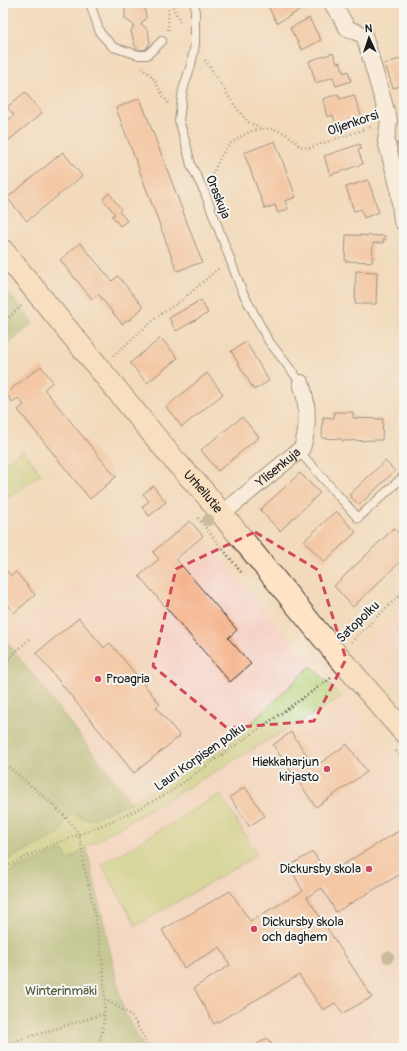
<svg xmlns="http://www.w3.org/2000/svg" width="407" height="1051" font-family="Pangolin,sans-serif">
	<rect width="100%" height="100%" fill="#f6f6f2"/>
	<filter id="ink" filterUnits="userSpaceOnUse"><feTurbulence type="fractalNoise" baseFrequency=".025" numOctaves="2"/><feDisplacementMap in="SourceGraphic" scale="8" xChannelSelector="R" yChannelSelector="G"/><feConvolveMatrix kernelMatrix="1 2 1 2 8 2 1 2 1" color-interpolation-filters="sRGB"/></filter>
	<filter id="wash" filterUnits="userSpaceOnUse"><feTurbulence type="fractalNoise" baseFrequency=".012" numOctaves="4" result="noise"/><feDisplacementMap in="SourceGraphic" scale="16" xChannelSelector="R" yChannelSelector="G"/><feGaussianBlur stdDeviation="0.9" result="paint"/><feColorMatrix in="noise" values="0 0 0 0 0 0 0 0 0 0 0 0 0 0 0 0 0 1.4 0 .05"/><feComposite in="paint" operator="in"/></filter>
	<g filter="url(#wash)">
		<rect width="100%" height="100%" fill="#f2dabb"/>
		<path fill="#f6d2c5" d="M173,500L311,666L227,746L131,802L3,637Z
			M404,605V675L392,685L360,647Z
			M342,697L404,769V1048H144L124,1012L86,847Z"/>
		<path fill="#b7d277" stroke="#6a774a" d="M23,450L41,474L3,502V464Z
			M3,637L131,802L227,746L311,666L342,697L86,847L124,1012L144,1048H3Z
			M220,794L257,855L136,926L102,865Z"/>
		<path fill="#91b468" stroke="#566842" d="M3,286L33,323L3,349Z
			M3,637L131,802L92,819L81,817L73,813L63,822V829L57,835L3,862Z
			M86,847L124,1012L144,1048H3V875L62,850L66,854L67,861Z"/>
		<g id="blocks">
			<path fill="#f5b28b" d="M123,3H137L141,5L145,10L146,18L141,24L148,30L150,42L146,49L141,50L135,46L131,31L134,25L125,19V8Z
				M266,3H302L304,8L277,23Z
				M309,18L321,40L302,50L290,28Z
				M333,53L337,63L340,62L344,73L348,71L351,81L336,86L333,77L316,83L309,61Z
				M402,58L404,66V85L393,88L385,64Z
				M25,92L42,113L3,145V124L14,115L7,107Z
				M338,94L340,99L354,95L362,118L336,126L333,115L327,117L323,99Z
				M140,98L202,262L177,271L116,108Z
				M275,141L296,197L285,201L288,209L278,213L275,205L265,209L244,153Z
				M404,141V162L397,143Z
				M360,144L361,149L358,150L363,164L330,175L324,156Z
				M63,152L82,176L27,221L7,198Z
				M368,180L379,212L364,218L361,209L354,211L346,187Z
				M109,193L121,209L119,211L127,221L120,226L112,216L115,214L103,199Z
				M346,235L385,236V240H383V243H373L372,262L345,261Z
				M80,243L112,281L118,276L143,307L130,320H127L122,324L98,294L92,299L60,260Z
				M356,271L377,272L376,304H355Z
				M201,300L208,313L176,331L169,318Z
				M161,338L178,358L147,383L130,363Z
				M246,342L269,381L254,390L231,351Z
				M41,366L53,382L44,389L116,477L90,499L18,410L24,405L18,398L12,402L7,395L12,390L11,389Z
				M207,373L223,394L182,427L166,407Z
				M334,412H353V418L383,419L382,440L342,441V439L322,438L323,417L334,418Z
				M242,417L259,437L218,471L201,450Z
				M385,461L395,471L359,505L349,495Z
				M300,473L320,493L280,531L260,510Z
				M153,486L166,502L149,516L142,507L149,501L143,494Z
				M336,511L356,532L324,562L304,541Z
				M190,521L203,536L176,559L237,630L228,638L251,664L230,682L139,576L159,559L153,552Z
				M394,528L404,538V558L353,607L334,586Z
				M3,567L11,576L16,572L35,595L14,613L3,600Z
				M79,618L104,648L110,643L160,704L156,707L180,736L134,773L36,653Z
				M291,732L315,767L347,744L367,772L316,807L273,745Z
				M245,787L265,816L249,826L230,797Z
				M404,828V872L336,912L322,888L307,897L372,997L343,1013L335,1003L323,1010L299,975L214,1024L194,988L230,965L220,947L184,968L162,930L230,891L250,921L303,891L289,866L313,852L327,874Z
				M267,1038L274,1047L251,1048Z"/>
		</g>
	</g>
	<g filter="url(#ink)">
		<use href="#blocks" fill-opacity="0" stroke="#3c3834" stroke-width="1"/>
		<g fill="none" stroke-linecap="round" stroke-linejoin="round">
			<defs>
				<path id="lane" d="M90,3L100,33L113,47L139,55H147L162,41
					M195,3V44L191,65L183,90L179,120L186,144L191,165L205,193L242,291L268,340L301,383
					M299,451L358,518L404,476"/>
				<g id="street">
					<path d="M332,3L348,29L364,35L389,121L386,141L398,185L402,221"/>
					<path id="s1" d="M222,514L302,448C309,428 308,402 301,383"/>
				</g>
				<g id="secondary">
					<path id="s2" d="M3,251L175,461L203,491L337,655L404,732"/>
				</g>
			</defs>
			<use href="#lane" stroke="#3c3834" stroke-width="10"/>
			<use href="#street" stroke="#3c3834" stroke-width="18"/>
			<use href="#secondary" stroke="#3c3834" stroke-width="24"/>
			<path stroke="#3c3834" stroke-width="2.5" stroke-dasharray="1 3" stroke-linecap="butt" d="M171,3L181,24
				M168,30L169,3
				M205,60L235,106L248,122L260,127
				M142,67C144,72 150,73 153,78C158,86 162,95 168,103
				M211,178C216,167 220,156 227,147C230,143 235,141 239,138C259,123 284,126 299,146L309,148L371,127
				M3,323L22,305
				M113,356L157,317L182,300L220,267
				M198,518L241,572
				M351,642L404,591
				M3,665L30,638
				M396,751L404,760
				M3,762C21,778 71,816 79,836C82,845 82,856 84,866C95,912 116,1004 97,1048
				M3,869C21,860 40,849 59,842C97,828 136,812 171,791L331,678
				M105,999L131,1015L150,1048
				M3,1045L103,1014"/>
			<use href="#lane" stroke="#fff" stroke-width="8"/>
			<use href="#street" stroke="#fff" stroke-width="16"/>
			<use href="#secondary" stroke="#fee4c5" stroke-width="22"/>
		</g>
		<g fill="#9a9575">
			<circle cx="208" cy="520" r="6"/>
			<circle cx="388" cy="957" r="6"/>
		</g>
	</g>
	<path d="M0 0H407V1051H0ZM255,532L318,570L346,659L314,721L227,728L153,666L176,569Z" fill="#f2dabb" fill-opacity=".55" fill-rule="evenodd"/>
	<path fill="none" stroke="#d1495b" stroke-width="3" stroke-dasharray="8 5" stroke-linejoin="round" d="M255,532L318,570L346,659L314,721L227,728L153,666L176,569Z"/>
	<g fill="#d1495b" stroke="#f6f6f2" stroke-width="1.5">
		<circle cx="98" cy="679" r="4"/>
		<circle cx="327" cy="769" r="4"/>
		<circle cx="369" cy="869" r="4"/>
		<circle cx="254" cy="929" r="4"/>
	</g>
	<g text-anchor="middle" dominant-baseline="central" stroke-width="4" stroke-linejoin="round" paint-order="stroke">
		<g font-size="13" fill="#1c1c1c" stroke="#f6f6f2">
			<text transform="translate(353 123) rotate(-19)">Oljenkorsi</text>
			<text transform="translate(218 197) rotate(68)">Oraskuja</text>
			<text stroke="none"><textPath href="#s1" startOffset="73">Ylisenkuja</textPath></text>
			<text stroke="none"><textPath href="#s2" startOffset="313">Urheilutie</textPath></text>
			<text transform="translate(358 622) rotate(-44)">Satopolku</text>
			<text transform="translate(200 757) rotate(-35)">Lauri Korpisen polku</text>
		</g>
		<g font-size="13" fill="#1c1c1c" stroke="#f6f6f2" text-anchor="start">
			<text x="106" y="679">Proagria</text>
			<text x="319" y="762" text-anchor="end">Hiekkaharjun<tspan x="319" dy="15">kirjasto</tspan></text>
			<text x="361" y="869" text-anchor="end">Dickursby skola</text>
			<text x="262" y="922">Dickursby skola<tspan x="262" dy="15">och daghem</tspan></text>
		</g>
		<g font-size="13" fill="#525c3c" stroke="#f6f6f2">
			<text x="61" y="991">Winterinmäki</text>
		</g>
	</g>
	<rect width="407" height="1051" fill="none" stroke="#f6f6f2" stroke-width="16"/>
	<g transform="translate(369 38) rotate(357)" stroke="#f6f6f2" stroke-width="3" paint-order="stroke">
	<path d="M0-3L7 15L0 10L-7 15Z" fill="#1c1c1c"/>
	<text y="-6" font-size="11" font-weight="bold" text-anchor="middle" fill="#1c1c1c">N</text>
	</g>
</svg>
